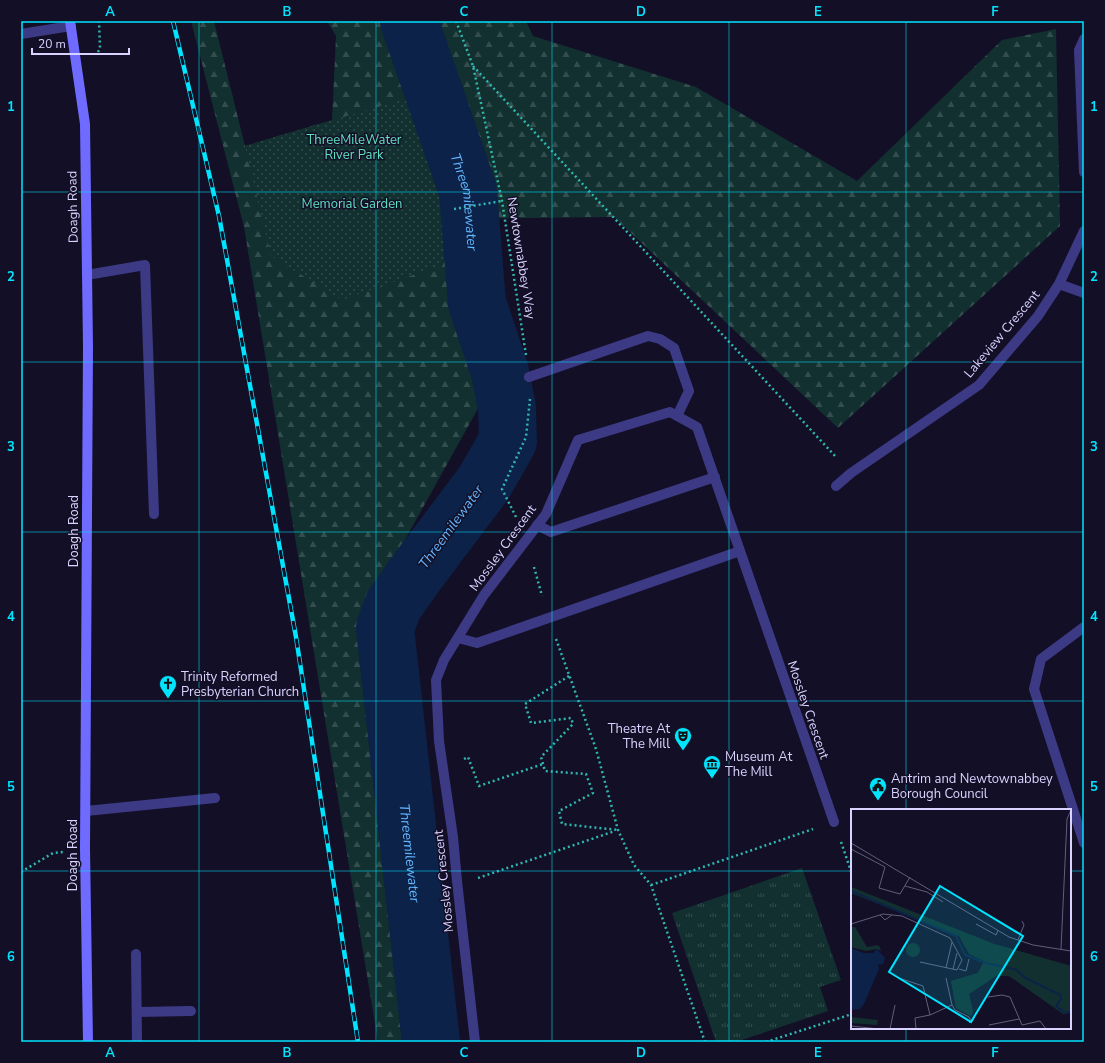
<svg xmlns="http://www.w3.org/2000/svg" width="1105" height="1063" font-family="'Nunito Sans',sans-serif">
	<defs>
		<pattern id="grass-tufts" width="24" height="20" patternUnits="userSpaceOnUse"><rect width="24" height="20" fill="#12302f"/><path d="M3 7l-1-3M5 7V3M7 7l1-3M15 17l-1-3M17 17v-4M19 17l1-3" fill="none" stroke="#344d4e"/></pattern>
		<pattern id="forest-firs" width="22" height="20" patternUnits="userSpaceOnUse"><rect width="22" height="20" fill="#12302f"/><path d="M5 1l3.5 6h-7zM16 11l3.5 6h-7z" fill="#344d4e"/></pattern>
		<pattern id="garden-dots" width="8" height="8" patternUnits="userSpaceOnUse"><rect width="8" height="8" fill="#12302f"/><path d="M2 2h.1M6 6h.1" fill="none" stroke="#344d4e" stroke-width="1.8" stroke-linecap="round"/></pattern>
	</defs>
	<rect width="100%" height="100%" fill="#130f26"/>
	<path fill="url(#grass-tufts)" d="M802,868L841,980L820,987L828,1011L736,1042H716L672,913Z"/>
	<path fill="url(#forest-firs)" d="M191,21H214L245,146L332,120L336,36L327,21H526L533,36L696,87L857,181L1002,40L1056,29L1060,226L838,428L614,217L458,219L480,405L367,608L436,1042H378L244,227Z"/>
	<path fill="url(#garden-dots)" d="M422,94L458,219L441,265L342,300L271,256L245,146Z"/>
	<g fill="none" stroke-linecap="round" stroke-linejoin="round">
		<path stroke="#0c2248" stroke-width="58" id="s1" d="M409,21L468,191L477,303L500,372L507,408L508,441L484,483L414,576L393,606L385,628L431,1042"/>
		<path stroke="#2fb8b0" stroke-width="2.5" stroke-dasharray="2 3" stroke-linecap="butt" d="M456,21L473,66L502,201L526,355
			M98,52L100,48L99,21
			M473,66L836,457
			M454,209L502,201
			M516,517L502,489L526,437L530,399
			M534,567L542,596
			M556,639L596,749L618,830L634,865L651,885L705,1042
			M569,676L525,704L531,723L571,718L573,724L541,757L545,771L586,774L593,793L559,811L562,824L618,830
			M464,759L468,757L479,786L543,764
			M841,842L852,874
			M21,872L53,853L63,852
			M478,878L615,831
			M651,885L813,829
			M766,1042L852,1014"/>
		<path stroke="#3d3a85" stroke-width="10" d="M21,34L71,26
			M87,275L145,265L154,514
			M529,377L648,336L660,339L674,348L689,391L677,416
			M537,525L551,532L715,477
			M458,638L477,643L740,551
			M86,811L215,798
			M475,1042L457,881L453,837L439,741L436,680L444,660L484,595L546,514L578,440L670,412L697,427L834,822"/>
		<path stroke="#3d3a85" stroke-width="10" d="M1084,39L1079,50L1084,172
			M1059,284L1084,293
			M836,486L851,473L979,385L1038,316L1059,284L1084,231
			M1084,627L1041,659L1034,689L1084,843
			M136,954L137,1042
			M137,1012L191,1011"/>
		<path stroke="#6f6bff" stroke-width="10" d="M70,21L85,124L88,347L85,849L88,1042"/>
		<defs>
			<path id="rail" d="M173,21L219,216L296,637L358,1042"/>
		</defs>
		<use href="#rail" stroke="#00e5ff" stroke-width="4.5"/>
		<use href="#rail" stroke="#130f26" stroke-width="3" stroke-dasharray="9" stroke-linecap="butt"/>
	</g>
	<path fill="none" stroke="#00e5ff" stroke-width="1" stroke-opacity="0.55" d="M199,21V1042M376,21V1042M552,21V1042M729,21V1042M906,21V810M21,192H1084M21,362H1084M21,532H1084M21,701H1084M21,871H852M1070,871H1084M906,1028V1042"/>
	<defs>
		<symbol id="church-pin" viewBox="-11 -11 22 30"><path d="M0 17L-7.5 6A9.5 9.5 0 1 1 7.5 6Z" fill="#00e5ff" stroke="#130f26"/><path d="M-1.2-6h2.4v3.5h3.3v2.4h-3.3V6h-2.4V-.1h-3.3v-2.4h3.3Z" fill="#111"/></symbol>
		<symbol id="theatre-pin" viewBox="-11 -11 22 30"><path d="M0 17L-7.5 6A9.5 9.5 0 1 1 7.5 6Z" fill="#00e5ff" stroke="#130f26"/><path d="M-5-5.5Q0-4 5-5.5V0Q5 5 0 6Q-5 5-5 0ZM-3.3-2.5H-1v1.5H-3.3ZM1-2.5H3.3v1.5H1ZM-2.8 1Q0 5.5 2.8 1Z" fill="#111"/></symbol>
		<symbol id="museum-pin" viewBox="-11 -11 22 30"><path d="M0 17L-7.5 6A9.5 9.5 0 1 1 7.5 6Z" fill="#00e5ff" stroke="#130f26"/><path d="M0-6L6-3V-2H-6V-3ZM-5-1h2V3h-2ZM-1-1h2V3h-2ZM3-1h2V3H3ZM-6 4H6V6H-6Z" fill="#111"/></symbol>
		<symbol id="civic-pin" viewBox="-11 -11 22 30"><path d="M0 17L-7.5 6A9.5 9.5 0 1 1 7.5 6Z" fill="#00e5ff" stroke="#130f26"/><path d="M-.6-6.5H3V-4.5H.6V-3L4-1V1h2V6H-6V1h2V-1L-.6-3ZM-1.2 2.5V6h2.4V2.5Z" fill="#111"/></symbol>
	</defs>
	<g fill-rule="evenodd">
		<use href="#church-pin" x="158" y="674" width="20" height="27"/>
		<use href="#theatre-pin" x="673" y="726" width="20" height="27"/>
		<use href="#museum-pin" x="702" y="754" width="20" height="27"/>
		<use href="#civic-pin" x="868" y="776" width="20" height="27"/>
	</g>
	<g text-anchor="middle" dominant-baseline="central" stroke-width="3" stroke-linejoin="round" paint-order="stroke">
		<g font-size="13" fill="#5fe0c0" stroke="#130f26">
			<text x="354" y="140">ThreeMileWater<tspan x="354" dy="15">River Park</tspan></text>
			<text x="352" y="204">Memorial Garden</text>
		</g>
		<g font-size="13" fill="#d9d4ff" stroke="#130f26">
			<text transform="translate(73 207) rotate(-91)">Doagh Road</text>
			<text transform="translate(521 258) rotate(81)">Newtownabbey Way</text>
			<text transform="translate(1002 334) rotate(-50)">Lakeview Crescent</text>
			<text transform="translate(74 531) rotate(-90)">Doagh Road</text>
			<text transform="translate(503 548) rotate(-54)">Mossley Crescent</text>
			<text transform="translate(808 710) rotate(71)">Mossley Crescent</text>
			<text transform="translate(73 855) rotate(-90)">Doagh Road</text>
			<text transform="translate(444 881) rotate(-96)">Mossley Crescent</text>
		</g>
		<g font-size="13" fill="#d9d4ff" stroke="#130f26" text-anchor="start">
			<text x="181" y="677">Trinity Reformed<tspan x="181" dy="15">Presbyterian Church</tspan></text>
			<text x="670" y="729" text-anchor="end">Theatre At<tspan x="670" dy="15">The Mill</tspan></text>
			<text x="725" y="757">Museum At<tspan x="725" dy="15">The Mill</tspan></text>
			<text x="891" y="779">Antrim and Newtownabbey<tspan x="891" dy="15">Borough Council</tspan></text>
		</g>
		<g font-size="14" font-style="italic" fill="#62b6ff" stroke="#130f26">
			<text stroke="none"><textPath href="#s1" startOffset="190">Threemilewater</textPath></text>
			<text transform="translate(451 527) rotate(-54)">Threemilewater</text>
			<text stroke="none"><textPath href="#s1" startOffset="886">Threemilewater</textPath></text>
		</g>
	</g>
	<g transform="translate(851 809)">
		<rect width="220" height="220" fill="#130f26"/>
		<path d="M0,78L143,135L220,157V204L158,167H145L118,185L122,203L120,207L105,199L100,172L127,164L133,152L118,145L108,127L0,84ZM55 141a7 7 0 1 1 14 0a7 7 0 1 1-14 0Z" fill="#12302f"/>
		<path d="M0,78L143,135L220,157V167L182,149L150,139L147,147L154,151H164L220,189V204L212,205L158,167H145L118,185L122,203L120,207L105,199L100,172L127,164L133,152L118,145L108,127L0,84ZM0,118H4L16,138L26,136L29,138L30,142L26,140L15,142L0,138ZM0,208L27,211L26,216L0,214Z" fill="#12302f"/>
		<path d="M140,136L149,139L145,155L131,149L133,139Z" fill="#12302f"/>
		<path d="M0,139L13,144H22L26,140L34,149L32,155L27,156L28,160L13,195L9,200L0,201Z" fill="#0c2248"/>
		<path fill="none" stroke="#0c2248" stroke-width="2" d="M0,82L105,127L114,146L135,154L166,161L173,168L209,186L210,190L205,197L213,203H220"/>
		<path fill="none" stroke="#625e7d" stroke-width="1" d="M0,34L158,128L182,136L220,142M0,40L34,58L28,79L49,85L59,68M54,77L76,83L92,93M29,106L34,111L41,106M0,115L32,105L51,107L99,129L111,151L106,161L69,153M125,115L145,126L147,121M167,131L173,116L171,112M210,140L216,10L220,1M95,159L101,133M102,160L106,144M108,160L115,162L118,150M95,169L101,196L104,201L118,208L120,212L118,214M51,170L72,177L79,206M137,188L151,186L159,188L171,216L189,212L195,220M138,216L168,210M0,217L28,220M39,220L44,196M65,220L64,209L79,206L101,196"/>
		<path fill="#00e5ff" fill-opacity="0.15" stroke="#00e5ff" stroke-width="2" d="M89,77L172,127L120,213L38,163Z"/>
		<rect width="220" height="220" fill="none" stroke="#d9d4ff" stroke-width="2"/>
	</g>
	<rect width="1105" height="1063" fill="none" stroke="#130f26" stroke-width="44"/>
	<path d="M32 48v6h97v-6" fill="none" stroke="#d9d4ff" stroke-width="2"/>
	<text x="38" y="48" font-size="12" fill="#d9d4ff" stroke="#130f26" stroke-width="3" paint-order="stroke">20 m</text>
	<rect x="22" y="22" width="1061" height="1019" fill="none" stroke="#00e5ff" stroke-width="1.5"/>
	<g font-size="13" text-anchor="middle" font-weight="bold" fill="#00e5ff">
		<text x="110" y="16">A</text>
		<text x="287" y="16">B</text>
		<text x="464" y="16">C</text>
		<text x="641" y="16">D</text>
		<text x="818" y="16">E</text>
		<text x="995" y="16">F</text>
		<text x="11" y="111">1</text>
		<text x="1094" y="111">1</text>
		<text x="11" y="281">2</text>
		<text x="1094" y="281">2</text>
		<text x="11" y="451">3</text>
		<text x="1094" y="451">3</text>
		<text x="11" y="621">4</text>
		<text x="1094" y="621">4</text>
		<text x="11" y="791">5</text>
		<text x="1094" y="791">5</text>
		<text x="11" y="961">6</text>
		<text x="1094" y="961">6</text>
		<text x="110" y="1057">A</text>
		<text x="287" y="1057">B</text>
		<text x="464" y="1057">C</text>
		<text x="641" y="1057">D</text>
		<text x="818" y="1057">E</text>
		<text x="995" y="1057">F</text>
	</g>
</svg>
